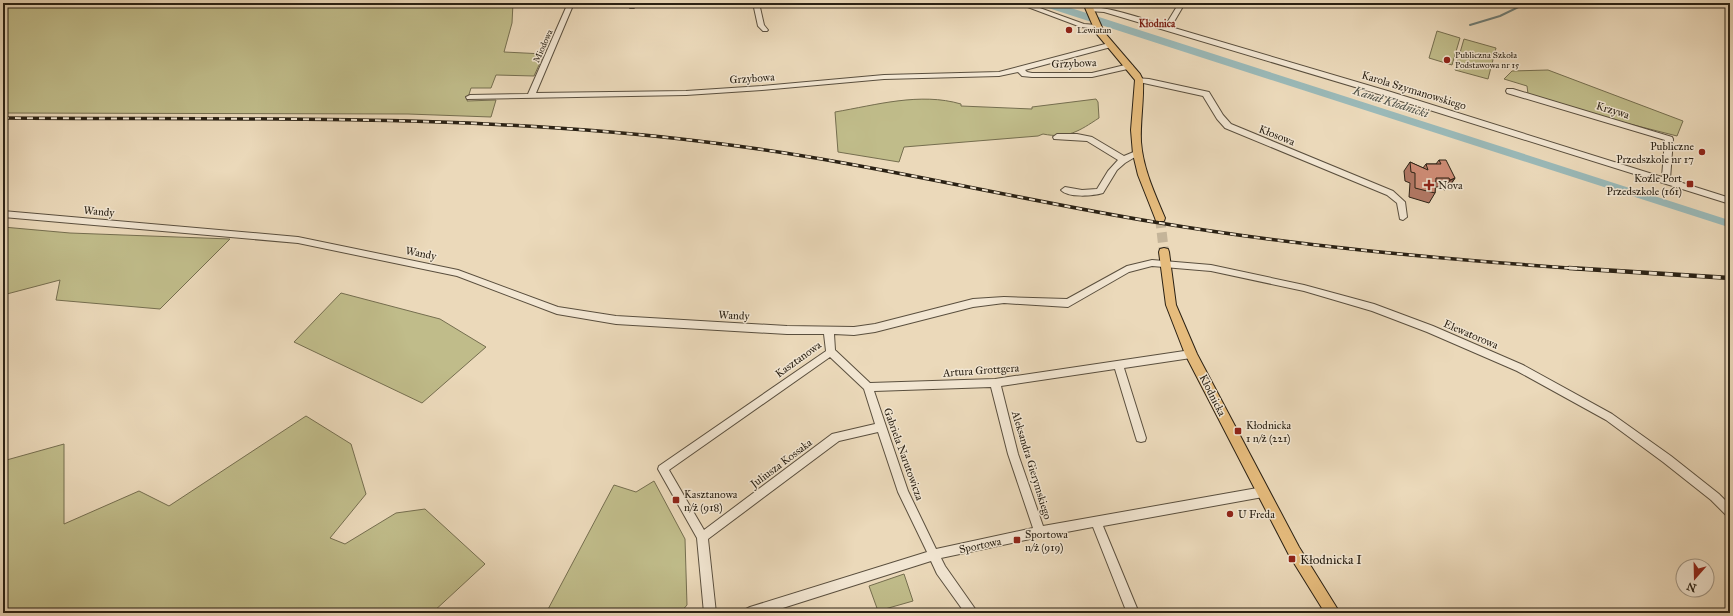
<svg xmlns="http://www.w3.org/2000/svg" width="1733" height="616" font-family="'IM FELL Great Primer',serif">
  <rect width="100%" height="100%" fill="#ebd9ba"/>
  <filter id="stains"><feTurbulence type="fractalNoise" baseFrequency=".005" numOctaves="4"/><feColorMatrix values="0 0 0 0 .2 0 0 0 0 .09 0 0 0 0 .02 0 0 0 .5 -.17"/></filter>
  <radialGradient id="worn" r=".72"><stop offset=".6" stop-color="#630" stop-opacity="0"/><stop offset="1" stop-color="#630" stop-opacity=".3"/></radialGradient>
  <g fill="#c0bc8a" stroke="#756e4f">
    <path d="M 3,3 L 513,3 L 512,23 L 504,52 L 544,54 L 534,76 L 496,75 L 491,88 L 471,88 L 467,101 L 496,100 L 491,117 L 408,114 L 3,113 Z"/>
    <path d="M 1437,31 L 1460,38 L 1452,65 L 1429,58 Z"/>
    <path d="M 1464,39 L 1496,48 L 1488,79 L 1455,70 Z"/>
    <path d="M 1548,70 L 1683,121 L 1677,136 L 1618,121 L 1528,94 L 1527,86 L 1504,79 L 1512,71 Z"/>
    <path d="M 1096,99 L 1098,102 L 1099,118 C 1079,131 1068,139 1043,134 L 1038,136 L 904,147 L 899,162 L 838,152 L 835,112 C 876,105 920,92 961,104 L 961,106 L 1032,109 L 1032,107 Z"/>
    <path d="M 3,227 L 70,233 L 230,239 L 160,309 L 56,300 L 60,280 L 3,295 Z"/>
    <path d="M 341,293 L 440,319 L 486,347 L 422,403 L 294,342 Z"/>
    <path d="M 306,416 L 351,444 L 366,494 L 330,538 L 345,544 L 396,513 L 425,509 L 485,564 L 432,613 L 3,613 L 3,461 L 64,444 L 64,524 L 139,491 L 169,506 Z"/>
    <path d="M 654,481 L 685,539 L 687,605 L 680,613 L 546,613 L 614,485 L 636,492 Z"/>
    <path d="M 904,574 L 913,601 L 878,611 L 869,586 Z"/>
  </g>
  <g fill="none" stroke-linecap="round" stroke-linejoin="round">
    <path stroke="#6d7c76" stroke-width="2" d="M 1470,25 L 1500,16 L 1527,3"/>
    <path stroke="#9ab9b8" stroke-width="7" d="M 1044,3 L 1730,224"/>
    <path stroke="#c4b499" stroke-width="10" stroke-dasharray="10 4.5" stroke-linecap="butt" d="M 1160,218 L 1164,252"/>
    <g stroke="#5a4f3e" stroke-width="2">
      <g id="minor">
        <path d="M 568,3 L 574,3 L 536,93 L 686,91 L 762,86 L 884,75 L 999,72 L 1109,43 L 1113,45 L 1111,47 L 1025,70 L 1027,72 L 1032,73 L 1092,73 L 1129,64 L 1133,66 L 1132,68 L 1092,77 L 1032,77 L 1022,76 L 1018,72 L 999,76 L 884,79 L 762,90 L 686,95 L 467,99 L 466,97 L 470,95 L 528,94 Z"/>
        <path d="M 630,3 L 636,3 L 634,8 L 630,8 Z"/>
        <path d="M 753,3 L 759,3 L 764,25 L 768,30 L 767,31 L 763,31 L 758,26 Z"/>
        <path d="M 1017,3 L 1026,3 L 1084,24 L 1096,25 L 1099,27 L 1096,29 L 1081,27 Z"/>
        <path d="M 1179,3 L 1185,3 L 1171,27 L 1391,92 L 1662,177 L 1665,140 L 1507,93 L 1506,91 L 1507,89 L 1513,89 L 1672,137 L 1673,139 L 1670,179 L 1730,198 L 1730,204 L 1385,96 L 1104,12 L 1089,11 L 1086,9 C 1096,2 1151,21 1165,26 Z"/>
        <path d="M 1136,78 L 1149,79 L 1209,92 L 1223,115 L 1231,124 L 1393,191 L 1405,202 L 1407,217 L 1403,220 L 1400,219 L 1397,203 L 1387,195 L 1225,128 L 1217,119 L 1203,96 L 1139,82 L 1135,80 Z"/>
        <path d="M 1057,134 L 1077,134 L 1092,137 L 1124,156 L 1136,151 L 1140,154 L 1125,163 L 1117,170 L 1103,193 C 1093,196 1068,198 1061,190 L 1065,187 L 1082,190 L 1097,189 L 1108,171 L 1118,160 L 1087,141 L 1054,139 L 1053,137 Z"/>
        <path d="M 3,211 L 298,237 L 458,270 L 558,307 L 616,316 L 787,326 L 854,327 L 875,324 L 973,299 L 1004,297 L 1067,299 L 1127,266 L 1152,260 L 1211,265 L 1304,285 L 1374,304 L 1433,326 L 1523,365 L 1612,414 L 1671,456 L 1719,494 L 1730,505 L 1730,517 L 1726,515 L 1711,500 L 1663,462 L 1606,420 L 1517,371 L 1427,332 L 1372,311 L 1304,291 L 1211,271 L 1152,266 L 1129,272 L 1068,307 L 1004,303 L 973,307 L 875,332 L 854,335 L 834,334 L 835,350 L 870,383 L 995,379 L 1191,350 L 1194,351 L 1196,354 L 1194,357 L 1191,358 L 1124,368 L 1146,438 L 1145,441 L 1141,442 L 1137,441 L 1136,438 L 1115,369 L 1001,386 L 1018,454 L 1043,526 L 1263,487 L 1267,489 L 1268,492 L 1267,495 L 1263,497 L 1103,526 L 1139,613 L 1127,613 L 1093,527 L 1040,537 L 941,558 L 945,566 L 978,613 L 965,613 L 937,574 L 931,561 L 767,613 L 744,613 L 746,609 L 750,607 L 927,552 L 898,492 L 878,432 L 839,441 L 708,539 L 716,613 L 704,613 L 697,538 L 658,469 L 659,466 L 826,351 L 824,334 L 787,334 L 616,324 L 557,314 L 457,276 L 298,243 L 3,217 ZM 830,357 L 864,389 L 875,424 L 832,434 L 704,530 L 669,470 ZM 991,387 L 1008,454 L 1033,528 L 936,549 L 908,491 L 874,391 Z"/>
      </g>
    </g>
    <g stroke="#2a2114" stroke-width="2">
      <g id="major">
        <path d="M 1083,3 L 1091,3 L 1104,32 L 1140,74 L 1143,80 C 1144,101 1140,121 1141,142 C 1143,169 1155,194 1165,218 L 1164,221 L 1156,221 L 1155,218 L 1138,175 L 1133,154 L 1131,130 L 1135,80 L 1096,33 Z"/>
        <path d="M 1164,248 L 1168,249 L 1169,252 L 1176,305 L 1197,354 L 1299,547 L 1340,613 L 1325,613 L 1289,555 L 1185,354 L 1166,305 L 1159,252 L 1160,249 Z"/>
      </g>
    </g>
    <use href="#minor" fill="#f2e6d2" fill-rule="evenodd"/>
    <use href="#major" fill="#e6bc7d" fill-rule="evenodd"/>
    <g stroke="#2a2114" stroke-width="3.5">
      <path id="rail-far1" d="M 3,118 C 237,120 473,113 706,142 C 857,160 1004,197 1154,222 C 1296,246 1439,259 1583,269"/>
    </g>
    <g stroke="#2a2114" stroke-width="4.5">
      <path id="rail" d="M 1569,268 L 1730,278"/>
    </g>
    <use href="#rail-far1" stroke="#f2e6d2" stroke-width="2" stroke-dasharray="6" stroke-linecap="butt"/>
    <use href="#rail" stroke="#f2e6d2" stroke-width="3" stroke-dasharray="8" stroke-linecap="butt"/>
  </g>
  <path fill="#b27865" stroke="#2a2114" d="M 1439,160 L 1455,178 L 1449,187 L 1444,190 L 1443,187 L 1435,187 L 1435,193 L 1429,203 L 1409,197 L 1410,183 L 1405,181 L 1404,171 L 1410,162 L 1423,168 L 1426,164 L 1436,164 Z"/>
  <path fill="#916253" stroke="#2a2114" d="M 1455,178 L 1449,187 L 1444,190 L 1450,180 Z"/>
  <path fill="#cf8c76" stroke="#2a2114" d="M 1439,160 L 1446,160 L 1455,178 L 1450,180 L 1449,178 L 1436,178 L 1435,193 L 1415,188 L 1415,173 L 1411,172 L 1410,162 L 1428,170 L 1426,164 L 1441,164 Z"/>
  <g fill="#8f2418" stroke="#f2e6d2" stroke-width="1.5">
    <circle cx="1069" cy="30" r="4"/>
    <circle cx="1447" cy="60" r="4"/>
    <circle cx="1702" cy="152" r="4"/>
    <rect x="1686" y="180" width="8" height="8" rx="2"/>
    <path d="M1427 179h4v4h4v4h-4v4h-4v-4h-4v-4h4z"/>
    <rect x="1234" y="427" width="8" height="8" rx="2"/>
    <rect x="672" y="496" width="8" height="8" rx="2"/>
    <circle cx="1230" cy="514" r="4"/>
    <rect x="1013" y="536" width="8" height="8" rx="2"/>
    <rect x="1288" y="555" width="8" height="8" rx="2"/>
  </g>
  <g text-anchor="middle" stroke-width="3" stroke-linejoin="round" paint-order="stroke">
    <g font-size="9" fill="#2a2114" stroke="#f2e6d2" text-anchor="start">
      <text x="1077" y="33">Lewiatan</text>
      <text x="1455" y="58">Publiczna Szkoła<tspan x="1455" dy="10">Podstawowa nr 15</tspan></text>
    </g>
    <g font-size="9" fill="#2a2114" stroke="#f2e6d2">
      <text transform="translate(543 46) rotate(-66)" y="3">Miodowa</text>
    </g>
    <g font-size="10" font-weight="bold" fill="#7a1f14" stroke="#f2e6d2">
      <text x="1157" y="27">Kłodnica</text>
    </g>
    <g font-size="11" fill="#2a2114" stroke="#f2e6d2">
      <text transform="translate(1074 63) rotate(-2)" y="4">Grzybowa</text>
      <text transform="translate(752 78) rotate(-4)" y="4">Grzybowa</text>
      <text transform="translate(1414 90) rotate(17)" y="4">Karola Szymanowskiego</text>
      <text transform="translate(1613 110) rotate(17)" y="4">Krzywa</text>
      <text transform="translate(1277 135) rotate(22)" y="4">Kłosowa</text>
      <text transform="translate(99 211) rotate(5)" y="4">Wandy</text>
      <text transform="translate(421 253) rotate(11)" y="4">Wandy</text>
      <text transform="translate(734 315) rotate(3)" y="4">Wandy</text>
      <text transform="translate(1471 334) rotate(23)" y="4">Elewatorowa</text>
      <text transform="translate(798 359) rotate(-36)" y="4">Kasztanowa</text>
      <text transform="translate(981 370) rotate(-4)" y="4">Artura Grottgera</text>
      <text transform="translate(1213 395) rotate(63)" y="4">Kłodnicka</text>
      <text transform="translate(904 454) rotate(70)" y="4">Gabriela Narutowicza</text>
      <text transform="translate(781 463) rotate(-37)" y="4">Juliusza Kossaka</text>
      <text transform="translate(1032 465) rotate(73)" y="4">Aleksandra Gierymskiego</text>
      <text transform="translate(980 545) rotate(-12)" y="4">Sportowa</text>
    </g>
    <g font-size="11" fill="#2a2114" stroke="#f2e6d2" text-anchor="start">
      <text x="1694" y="150" text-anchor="end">Publiczne<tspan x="1694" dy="13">Przedszkole nr 17</tspan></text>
      <text x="1682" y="182" text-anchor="end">Koźle Port<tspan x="1682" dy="13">Przedszkole (161)</tspan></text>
      <text x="1438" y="189">Nova</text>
      <text x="1246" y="429">Kłodnicka<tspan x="1246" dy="13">1 n/ż (221)</tspan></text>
      <text x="684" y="498">Kasztanowa<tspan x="684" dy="13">n/ż (918)</tspan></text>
      <text x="1238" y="518">U Freda</text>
      <text x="1025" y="538">Sportowa<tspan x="1025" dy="13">n/ż (919)</tspan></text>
    </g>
    <g font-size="12" font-style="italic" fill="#4c4f45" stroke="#f2e6d2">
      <text transform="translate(1391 102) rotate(18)" y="4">Kanał Kłodnicki</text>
    </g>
    <g font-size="13" fill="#2a2114" stroke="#f2e6d2" text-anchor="start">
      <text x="1300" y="564">Kłodnicka I</text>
    </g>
  </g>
  <rect width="1733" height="616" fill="none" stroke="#ebd9ba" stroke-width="16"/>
  <rect x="4" y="4" width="1725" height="608" fill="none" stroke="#2a2114" stroke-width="2"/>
  <rect x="8" y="8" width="1717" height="600" fill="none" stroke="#2a2114"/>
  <g transform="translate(1695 578) rotate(200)"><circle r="19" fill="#f2e6d2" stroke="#a29786"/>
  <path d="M0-3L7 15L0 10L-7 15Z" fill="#8f2418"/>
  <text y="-6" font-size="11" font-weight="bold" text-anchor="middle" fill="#2a2114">N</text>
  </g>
  <rect width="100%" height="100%" filter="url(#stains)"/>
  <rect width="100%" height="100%" fill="url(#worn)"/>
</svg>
